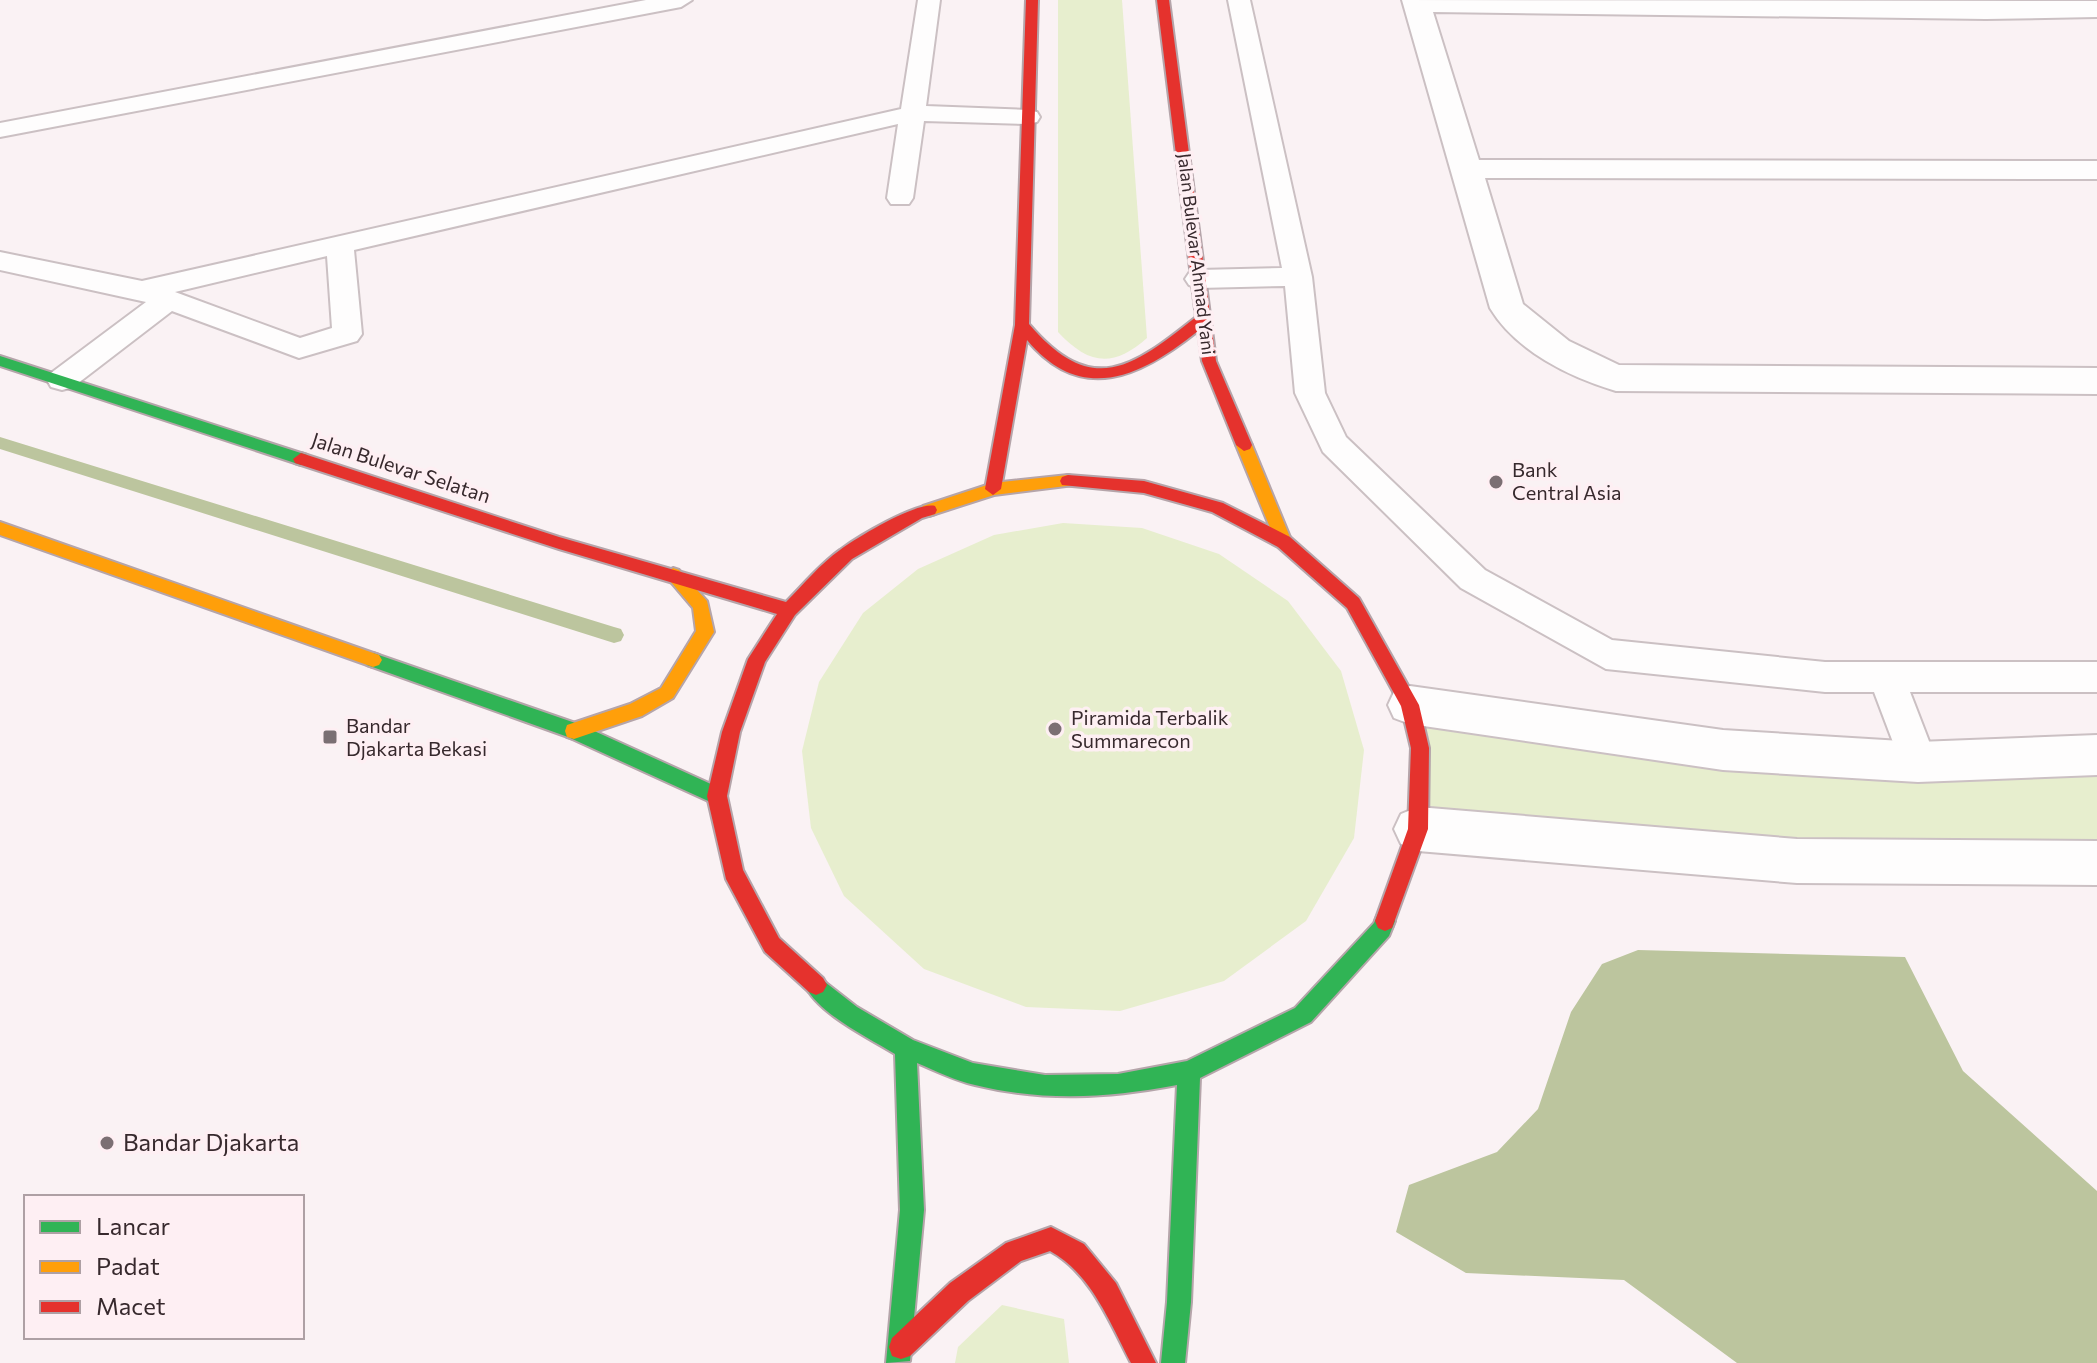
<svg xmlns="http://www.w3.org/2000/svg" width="2097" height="1363" font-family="Commissioner,sans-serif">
  <rect width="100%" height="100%" fill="#faf2f4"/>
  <g fill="#e7eece">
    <path d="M 1058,0 L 1122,0 L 1147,338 C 1112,369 1088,364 1058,332 Z"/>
    <path d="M 1063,523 L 1142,528 L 1219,554 L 1288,601 L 1341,671 L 1364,750 L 1354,838 L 1306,921 L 1224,981 L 1120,1011 L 1026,1007 L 924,969 L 844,896 L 811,828 L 802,751 L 819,682 L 863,613 L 918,569 L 994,535 Z"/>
    <path d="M 1410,705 L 1723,750 L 2097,755 L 2097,863 L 1418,829 Z"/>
    <path d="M 1002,1305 L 1064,1319 L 1069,1363 L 955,1363 L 958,1347 Z"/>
  </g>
  <path fill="#bcc59e" d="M 1638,950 L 1905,957 L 1963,1071 L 2097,1191 L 2097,1363 L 1737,1363 L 1624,1280 L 1466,1273 L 1396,1232 L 1409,1185 L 1497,1152 L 1538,1109 L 1571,1012 L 1602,964 Z"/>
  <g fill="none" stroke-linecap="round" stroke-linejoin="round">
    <path fill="#bcc59e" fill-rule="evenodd" d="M 0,437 L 614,627 L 621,629 L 624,635 L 621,641 L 614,643 L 0,449 Z"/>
    <g stroke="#cbc0c3" stroke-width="4">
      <g id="lane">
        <path d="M 646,0 L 692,0 L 681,7 L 0,137 L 0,123 Z"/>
        <path d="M 918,0 L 940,0 L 926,106 L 1028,110 L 1037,112 L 1040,117 L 1037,122 L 1028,124 L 924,121 L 913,198 L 909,204 L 891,204 L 887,198 L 898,124 L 354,250 L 362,334 L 357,341 L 299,358 L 172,311 L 73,387 L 62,390 L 51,387 L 47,380 L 51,373 L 146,302 L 0,270 L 0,252 L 142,281 L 901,109 ZM 327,256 L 332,328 L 300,338 L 175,292 Z"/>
        <path d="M 1228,0 L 1250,0 L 1312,277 L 1325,393 L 1346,437 L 1485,570 L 1612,640 L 1825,662 L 2097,662 L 2097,692 L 1910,692 L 1937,762 L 1931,774 L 1918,778 L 1905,774 L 1874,692 L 1825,692 L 1606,669 L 1461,588 L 1323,452 L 1295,393 L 1285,286 L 1199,288 L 1189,285 L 1185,279 L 1189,273 L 1199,270 L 1282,268 Z"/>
      </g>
    </g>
    <g stroke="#cbc0c3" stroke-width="4">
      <g id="street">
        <path d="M 1402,0 L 2097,1 L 2097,17 L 1986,19 L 1433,12 L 1479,160 L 2097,161 L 2097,179 L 1485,178 L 1523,304 L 1569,341 L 1619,365 L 2097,368 L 2097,394 L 1616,391 C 1569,377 1516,351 1490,308 Z"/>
        <path d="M 1410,686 L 1723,730 L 1918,742 L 2097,735 L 2097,775 L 1918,782 L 1723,770 L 1410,724 L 1394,718 L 1388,705 L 1394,692 Z"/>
        <path d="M 1418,807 L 1797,839 L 2097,841 L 2097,885 L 1797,883 L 1418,851 L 1401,844 L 1394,829 L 1401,814 Z"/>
      </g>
    </g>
    <g stroke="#b5a5aa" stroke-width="4">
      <g id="fast">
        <path d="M 0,356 L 307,455 L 309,459 L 301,465 L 0,366 Z"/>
        <path d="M 373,653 L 581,725 L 724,790 L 727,796 L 724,802 L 717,805 L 568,737 L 367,665 L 364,660 L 367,655 Z"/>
        <path d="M 1385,911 L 1392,914 L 1395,921 L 1389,936 L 1311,1022 L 1200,1078 L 1191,1302 L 1185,1363 L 1161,1363 L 1167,1302 L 1177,1085 C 1108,1098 1045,1102 975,1085 C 956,1081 936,1071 917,1063 L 924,1210 L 910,1361 L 886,1363 L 900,1210 L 895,1054 C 869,1038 817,1013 805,985 L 809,978 L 816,975 L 857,1007 L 913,1040 L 973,1063 L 1045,1075 L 1118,1074 L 1187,1061 L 1295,1008 L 1374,923 L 1378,914 Z"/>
      </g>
    </g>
    <g stroke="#b5a5aa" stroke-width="4">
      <g id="slow">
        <path d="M 1244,439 L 1252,445 L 1292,542 L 1290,547 L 1284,548 L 1276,542 L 1236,445 Z"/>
        <path d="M 1068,475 L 1074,477 L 1076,481 L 1074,485 L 994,495 L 929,516 L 921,510 L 923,506 L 993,483 Z"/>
        <path d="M 0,522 L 379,655 L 382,660 L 379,665 L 373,667 L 0,535 Z"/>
        <path d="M 673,568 L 679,570 L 707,601 L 714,632 L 673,698 L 642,716 L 574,739 L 567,737 L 565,731 L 567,725 L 630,704 L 661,688 L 696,631 L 693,608 L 665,575 Z"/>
      </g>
    </g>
    <g stroke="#b5a5aa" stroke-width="4">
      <g id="jam">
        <path d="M 1026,0 L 1038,0 L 1029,324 C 1092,398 1132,368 1196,317 L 1157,0 L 1169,0 L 1216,361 L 1252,445 L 1250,449 L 1244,451 L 1236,445 L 1202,361 L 1198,331 C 1142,376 1082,406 1027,340 L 1001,489 L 993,495 L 985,489 L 1015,325 Z"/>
        <path d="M 301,453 L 559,537 L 786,602 C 803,585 820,564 840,550 C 856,538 917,501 935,506 L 937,510 L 935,514 L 922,518 L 852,559 L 795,615 L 765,662 L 740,732 L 727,796 L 743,870 L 779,938 L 823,978 L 827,985 L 823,992 L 816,995 L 809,992 L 765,952 L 726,879 L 707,796 L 722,732 L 748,659 L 777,614 L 559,549 L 295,463 L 293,459 Z"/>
        <path d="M 1068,475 L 1144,481 L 1223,503 L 1290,537 L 1359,598 L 1419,705 L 1429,748 L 1428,829 L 1392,928 L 1385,931 L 1378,928 L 1375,921 L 1408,829 L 1411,748 L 1401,706 L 1347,608 L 1278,547 L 1212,512 L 1144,493 L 1062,485 L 1060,481 L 1062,477 Z"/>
        <path d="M 1051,1227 L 1084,1244 L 1116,1283 L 1156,1363 L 1131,1363 C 1110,1323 1091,1273 1050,1251 L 1021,1261 L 968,1301 L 910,1356 L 901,1359 L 892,1356 L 889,1347 L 892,1338 L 950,1283 L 1006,1243 Z"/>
      </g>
    </g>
    <use href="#lane" fill="#fefdfd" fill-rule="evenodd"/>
    <use href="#street" fill="#fefdfd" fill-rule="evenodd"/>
    <use href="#fast" fill="#30b455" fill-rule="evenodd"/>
    <use href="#slow" fill="#ff9f0a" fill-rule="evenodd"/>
    <use href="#jam" fill="#e5322d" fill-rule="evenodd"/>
  </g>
  <g fill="#7b6f73" stroke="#feeff3" stroke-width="3">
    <circle cx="1496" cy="482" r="8"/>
    <circle cx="1055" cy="729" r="8"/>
    <rect x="322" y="729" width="16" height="16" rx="4"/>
    <circle cx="107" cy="1143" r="8"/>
  </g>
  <g text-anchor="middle" stroke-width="7" stroke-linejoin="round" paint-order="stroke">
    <g font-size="18" fill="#37292d" stroke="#feeff3">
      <text transform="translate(1196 254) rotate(83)" y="6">Jalan Bulevar Ahmad Yani</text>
    </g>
    <g font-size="20" fill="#37292d" stroke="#feeff3">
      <text transform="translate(401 468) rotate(18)" y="7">Jalan Bulevar Selatan</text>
    </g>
    <g font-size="20" fill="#37292d" stroke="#feeff3" text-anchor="start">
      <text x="1512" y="477">Bank<tspan x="1512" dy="23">Central Asia</tspan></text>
      <text x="1071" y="725">Piramida Terbalik<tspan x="1071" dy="23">Summarecon</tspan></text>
      <text x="346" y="733">Bandar<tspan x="346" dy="23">Djakarta Bekasi</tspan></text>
    </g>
    <g font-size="24" fill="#37292d" stroke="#feeff3" text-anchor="start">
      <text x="123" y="1151">Bandar Djakarta</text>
    </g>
  </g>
  <rect x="24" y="1195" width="280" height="144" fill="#feeff3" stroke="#aea0a4" stroke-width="2"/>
  <rect x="40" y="1221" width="40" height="12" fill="#30b455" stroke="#aea0a4" stroke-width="2"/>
  <text x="96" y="1235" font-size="24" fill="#37292d">Lancar</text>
  <rect x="40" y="1261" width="40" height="12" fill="#ff9f0a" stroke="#aea0a4" stroke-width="2"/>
  <text x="96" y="1275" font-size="24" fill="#37292d">Padat</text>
  <rect x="40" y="1301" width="40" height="12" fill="#e5322d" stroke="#aea0a4" stroke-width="2"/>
  <text x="96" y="1315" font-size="24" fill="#37292d">Macet</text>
</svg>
